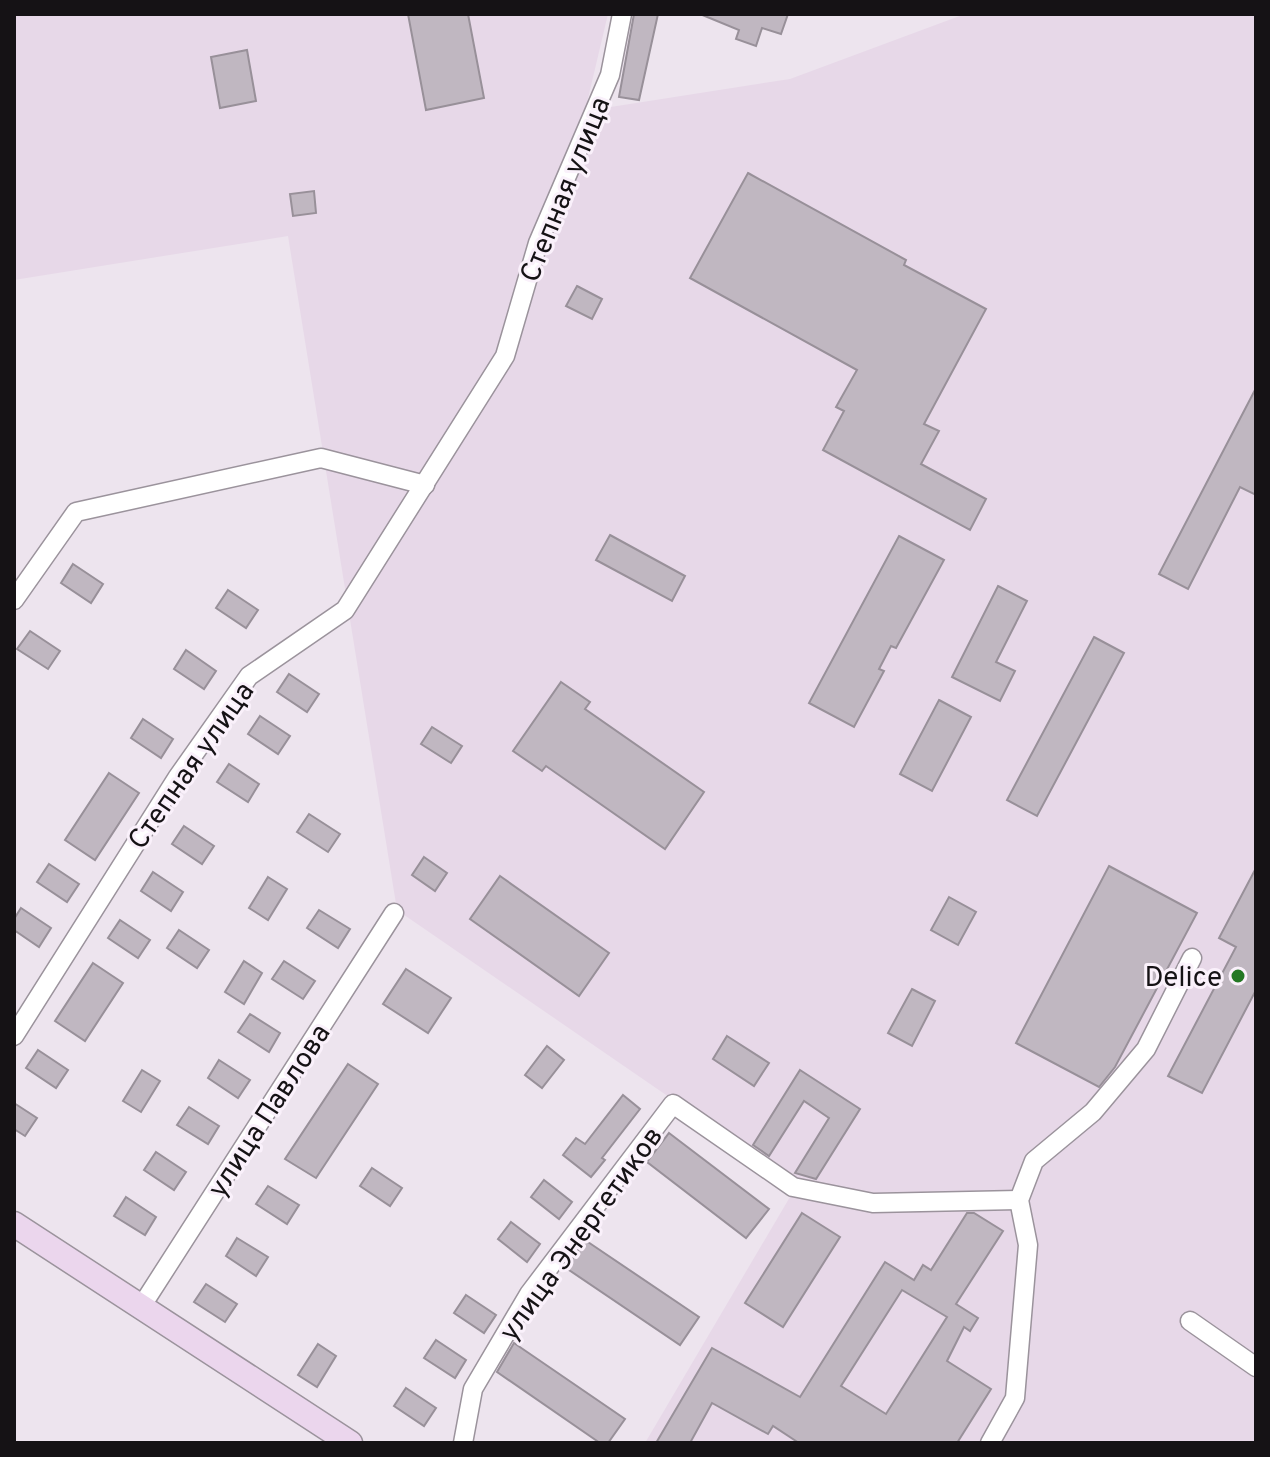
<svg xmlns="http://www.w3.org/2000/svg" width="1270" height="1457" font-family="Overpass,sans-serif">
  <rect width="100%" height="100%" fill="#ede4ee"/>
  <path fill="#e7d8e8" d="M 14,14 L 608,14 L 585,111 L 790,79 L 965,14 L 1256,14 L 1256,1443 L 645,1443 L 797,1185 L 397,910 L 288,236 L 14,280 Z"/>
  <g fill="#c0b7c1" stroke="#989099" stroke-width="2" fill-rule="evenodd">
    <path d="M 408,14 L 468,14 L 484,98 L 426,110 Z"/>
    <path d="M 634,14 L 658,14 L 639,100 L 619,97 Z"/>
    <path d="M 700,14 L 788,14 L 781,34 L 762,28 L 756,46 L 736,39 L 739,30 Z"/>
    <path d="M 247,50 L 256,101 L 220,108 L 211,57 Z"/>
    <path d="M 748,173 L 906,260 L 904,265 L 986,309 L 924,424 L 939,431 L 921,464 L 986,499 L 970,530 L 823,450 L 844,411 L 836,407 L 857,370 L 690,278 Z"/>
    <path d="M 314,191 L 316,213 L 293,216 L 290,194 Z"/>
    <path d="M 577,286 L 602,299 L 592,319 L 566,306 Z"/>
    <path d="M 1256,388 L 1256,495 L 1240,487 L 1188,589 L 1159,574 Z"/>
    <path d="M 610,535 L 685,576 L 672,601 L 596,560 Z"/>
    <path d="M 899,536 L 944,560 L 896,648 L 891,646 L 879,669 L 884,671 L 854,727 L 809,703 Z"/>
    <path d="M 73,564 L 103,584 L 91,603 L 61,583 Z"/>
    <path d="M 998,586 L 1027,601 L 996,662 L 1015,671 L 1000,701 L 952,677 Z"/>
    <path d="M 228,590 L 258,610 L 246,628 L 216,608 Z"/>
    <path d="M 30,631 L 60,651 L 48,669 L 17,649 Z"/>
    <path d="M 1094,637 L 1124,653 L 1037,816 L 1007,800 Z"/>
    <path d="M 186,650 L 216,671 L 204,689 L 174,669 Z"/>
    <path d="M 289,674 L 319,694 L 307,712 L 277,692 Z"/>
    <path d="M 561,682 L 590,702 L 585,709 L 704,792 L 665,849 L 546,766 L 542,771 L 513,751 Z"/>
    <path d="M 939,700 L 971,717 L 932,791 L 900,774 Z"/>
    <path d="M 260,716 L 290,736 L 278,754 L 248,734 Z"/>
    <path d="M 143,719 L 173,739 L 161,758 L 131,738 Z"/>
    <path d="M 432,727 L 462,746 L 451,763 L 421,744 Z"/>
    <path d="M 229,764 L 259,784 L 248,802 L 217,782 Z"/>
    <path d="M 109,773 L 139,793 L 95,860 L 65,840 Z"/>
    <path d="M 309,814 L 340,834 L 328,852 L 297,832 Z"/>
    <path d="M 184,826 L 214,846 L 202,864 L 172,844 Z"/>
    <path d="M 424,857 L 447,873 L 435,891 L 412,875 Z"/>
    <path d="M 49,864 L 79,884 L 67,902 L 37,882 Z"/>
    <path d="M 1109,866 L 1197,913 L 1115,1067 L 1099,1087 L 1016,1043 Z"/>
    <path d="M 1256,868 L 1256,990 L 1202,1093 L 1168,1076 L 1236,947 L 1219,938 Z"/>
    <path d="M 153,872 L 183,892 L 171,911 L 141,891 Z"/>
    <path d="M 500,876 L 609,953 L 579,996 L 470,919 Z"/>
    <path d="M 268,877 L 287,889 L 268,920 L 249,908 Z"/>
    <path d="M 949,897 L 976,912 L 958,945 L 931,930 Z"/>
    <path d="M 21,908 L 51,928 L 39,947 L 14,930 L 14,919 Z"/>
    <path d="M 319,910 L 350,929 L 338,948 L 307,928 Z"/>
    <path d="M 120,920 L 150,940 L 138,958 L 108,938 Z"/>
    <path d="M 179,930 L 209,950 L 197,968 L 167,948 Z"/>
    <path d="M 244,961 L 262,973 L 244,1004 L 225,992 Z"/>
    <path d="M 284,961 L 315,981 L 303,999 L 272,979 Z"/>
    <path d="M 93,963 L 123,983 L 85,1041 L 55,1021 Z"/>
    <path d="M 406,969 L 451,998 L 428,1033 L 383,1004 Z"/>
    <path d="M 912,989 L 935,1001 L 912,1046 L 888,1033 Z"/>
    <path d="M 250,1014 L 280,1033 L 269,1052 L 238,1032 Z"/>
    <path d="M 727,1036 L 769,1063 L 754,1086 L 713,1059 Z"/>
    <path d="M 547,1046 L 564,1060 L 542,1088 L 525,1075 Z"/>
    <path d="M 38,1050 L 68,1070 L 56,1088 L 26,1068 Z"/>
    <path d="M 219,1060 L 250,1080 L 238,1098 L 208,1078 Z"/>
    <path d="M 348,1064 L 378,1084 L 316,1178 L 285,1159 Z"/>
    <path d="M 142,1070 L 160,1081 L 141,1112 L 123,1101 Z"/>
    <path d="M 800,1070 L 860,1109 L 816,1179 L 795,1173 L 829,1118 L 804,1101 L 769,1156 L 753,1145 Z"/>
    <path d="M 623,1095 L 640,1109 L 602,1158 L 605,1160 L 591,1177 L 563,1155 L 576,1138 L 585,1144 Z"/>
    <path d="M 14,1103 L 37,1118 L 25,1136 L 14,1129 Z"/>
    <path d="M 189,1107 L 219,1126 L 208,1144 L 177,1125 Z"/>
    <path d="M 669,1133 L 769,1209 L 746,1238 L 647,1162 Z"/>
    <path d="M 156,1152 L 186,1172 L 174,1190 L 144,1170 Z"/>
    <path d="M 372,1168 L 402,1188 L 390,1206 L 360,1186 Z"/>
    <path d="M 544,1180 L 572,1202 L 559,1219 L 531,1197 Z"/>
    <path d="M 268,1186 L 299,1205 L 287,1224 L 256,1204 Z"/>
    <path d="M 126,1197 L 156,1217 L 145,1235 L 114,1216 Z"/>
    <path d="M 802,1213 L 840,1237 L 783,1327 L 745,1303 Z"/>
    <path d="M 967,1213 L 974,1213 L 1003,1231 L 956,1304 L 978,1318 L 970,1331 L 964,1327 L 947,1361 L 991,1389 L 957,1443 L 799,1443 L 773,1426 L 768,1434 L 712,1403 L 690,1443 L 656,1443 L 712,1348 L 800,1397 L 885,1262 L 914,1280 L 923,1265 L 931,1270 ZM 902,1290 L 947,1317 L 886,1414 L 841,1386 Z"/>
    <path d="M 511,1222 L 540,1244 L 527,1262 L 498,1239 Z"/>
    <path d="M 237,1238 L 268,1257 L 256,1276 L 226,1256 Z"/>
    <path d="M 585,1240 L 699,1317 L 680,1345 L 566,1268 Z"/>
    <path d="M 206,1284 L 237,1304 L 225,1322 L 194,1302 Z"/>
    <path d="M 466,1295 L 496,1315 L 484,1333 L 454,1313 Z"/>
    <path d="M 436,1340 L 466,1360 L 455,1378 L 424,1358 Z"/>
    <path d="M 514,1343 L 625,1419 L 608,1443 L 600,1443 L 497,1372 Z"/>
    <path d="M 318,1344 L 336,1356 L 317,1387 L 298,1375 Z"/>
    <path d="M 406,1388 L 436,1408 L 424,1426 L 394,1406 Z"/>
  </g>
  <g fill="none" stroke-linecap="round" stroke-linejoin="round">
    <g stroke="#9b939c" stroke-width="21">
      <g id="street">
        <path d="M 14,600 L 76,512 L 321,458 L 425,485"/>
        <path d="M 14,1036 L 177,778 L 249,676 L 345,610 L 505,356 L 538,243 L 610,75 L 622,14"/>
        <path d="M 141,1307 L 394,913"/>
        <path d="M 1190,1321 L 1256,1367"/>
        <path d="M 463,1443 L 473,1389 L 529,1294 L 673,1104 L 793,1187 L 873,1203 L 1019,1200"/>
        <path d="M 990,1443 L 1015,1398 L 1028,1245 L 1019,1200 L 1034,1161 L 1093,1112 L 1146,1049 L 1192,958"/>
      </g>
    </g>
    <g stroke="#9b939c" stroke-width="27">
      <path id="secondary" d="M 14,1224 L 350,1443"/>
    </g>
    <use href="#street" stroke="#fff" stroke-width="18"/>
    <use href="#secondary" stroke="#ebd6ed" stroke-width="24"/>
  </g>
  <circle fill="#247824" stroke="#faf1fb" stroke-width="3" cx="1238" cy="976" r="8"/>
  <g text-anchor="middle" stroke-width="6" stroke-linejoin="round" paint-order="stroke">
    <g font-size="28" fill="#151215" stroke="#faf1fb">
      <text transform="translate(564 189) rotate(-68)" y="10">Степная улица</text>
      <text transform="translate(190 765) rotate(-55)" y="10">Степная улица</text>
      <text transform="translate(268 1110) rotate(-57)" y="10">улица Павлова</text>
      <text transform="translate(580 1233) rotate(-54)" y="10">улица Энергетиков</text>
    </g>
    <g font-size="28" fill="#151215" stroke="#faf1fb" text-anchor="end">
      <text x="1222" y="986">Delice</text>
    </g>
  </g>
  <rect width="1270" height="1457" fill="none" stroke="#151215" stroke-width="32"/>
</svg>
